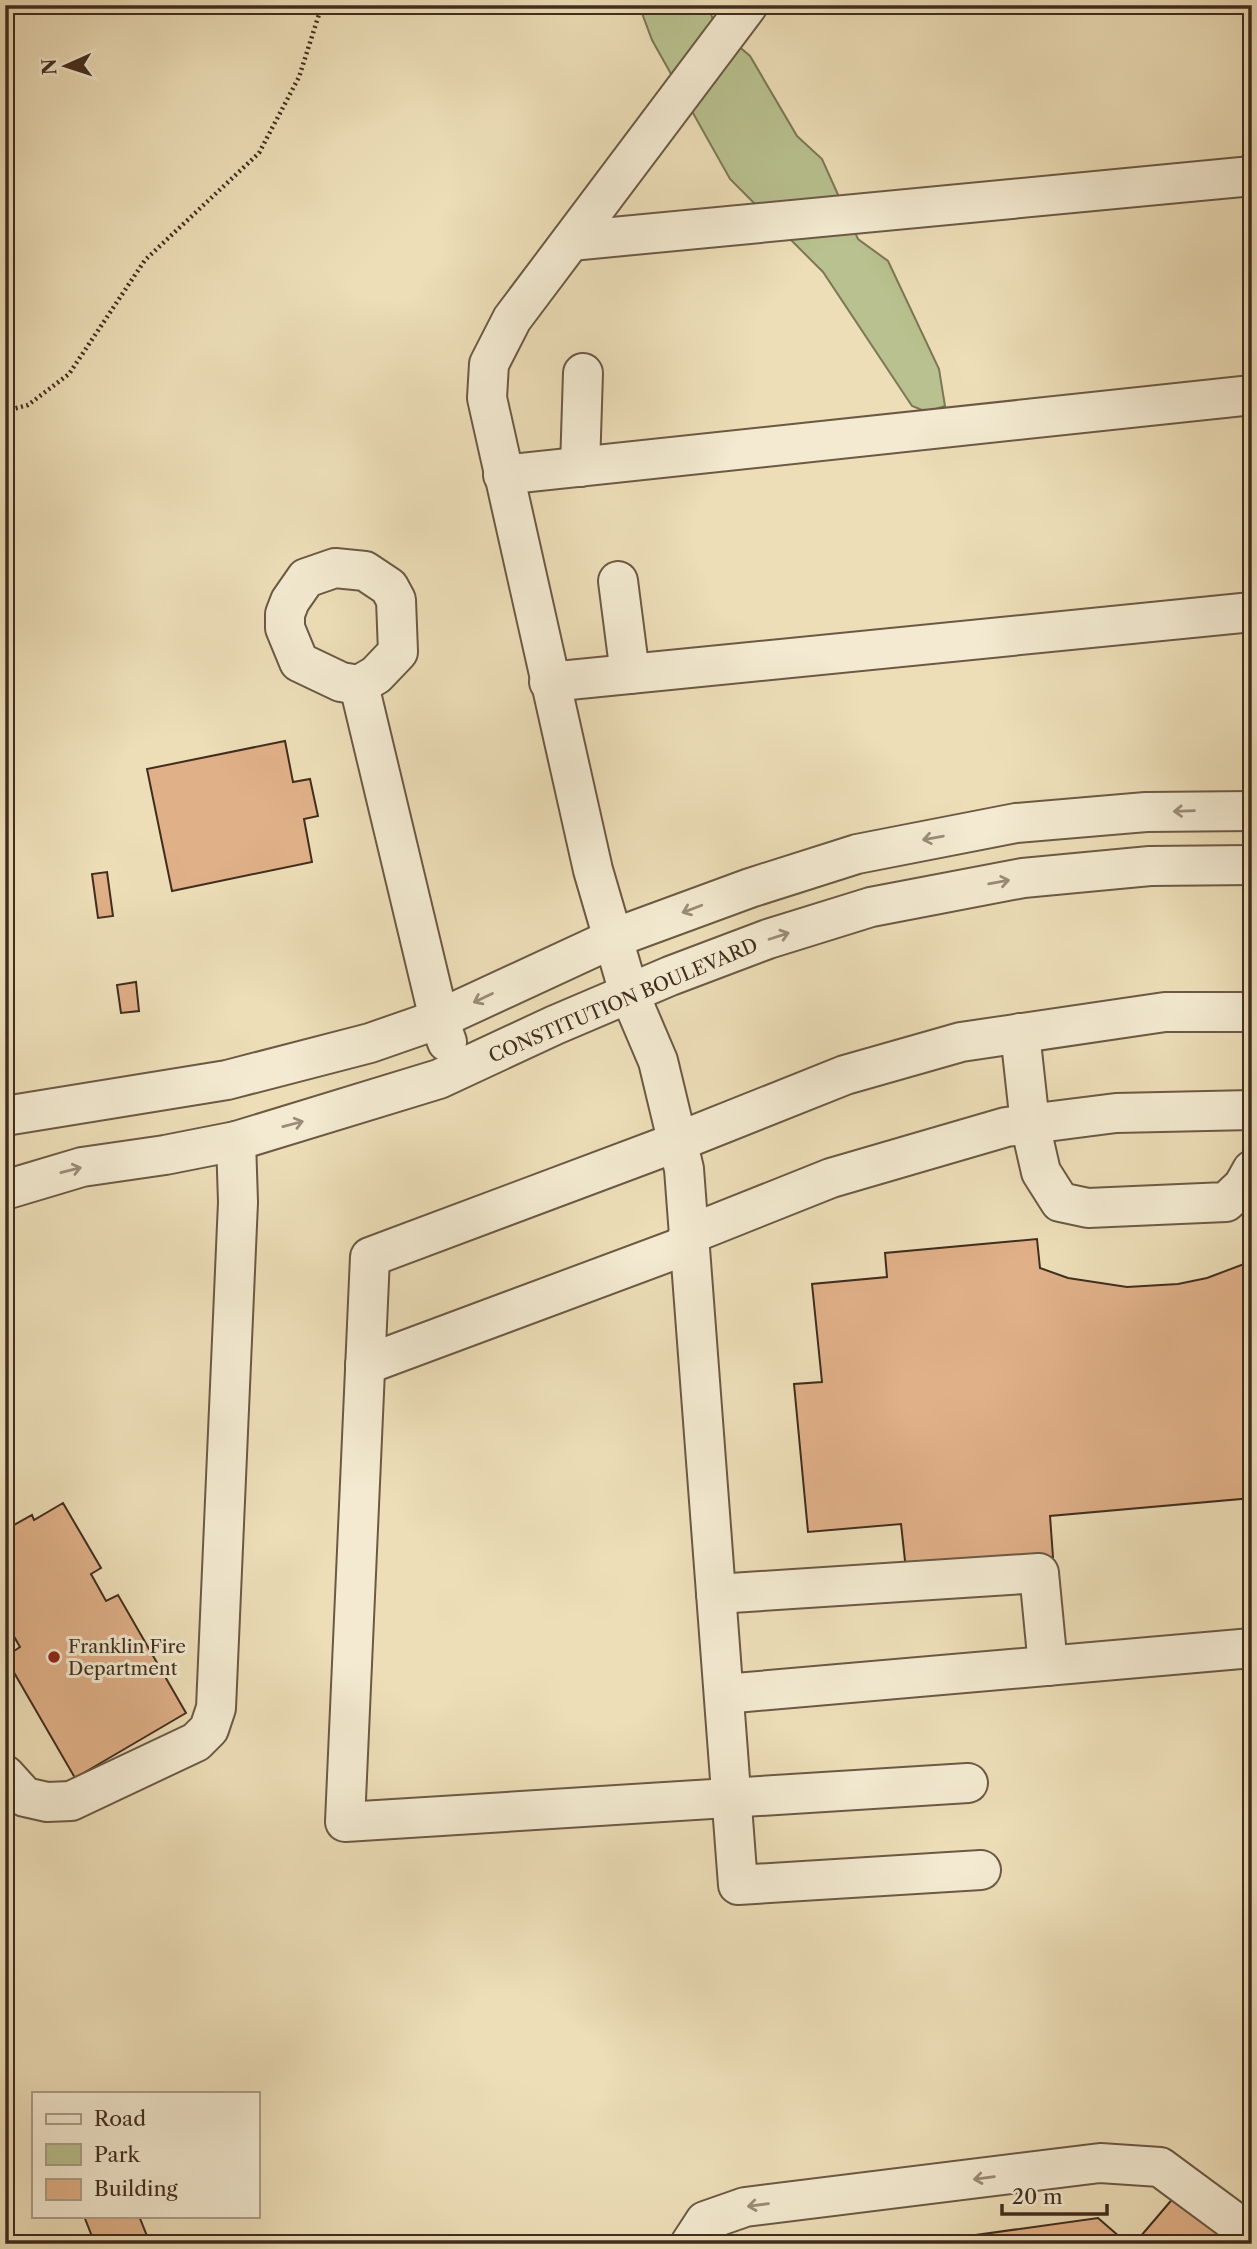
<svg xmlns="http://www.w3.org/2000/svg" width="1257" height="2249" font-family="'Libre Caslon Text',serif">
  <rect width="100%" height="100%" fill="#eddeb8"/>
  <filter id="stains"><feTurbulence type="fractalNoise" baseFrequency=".00286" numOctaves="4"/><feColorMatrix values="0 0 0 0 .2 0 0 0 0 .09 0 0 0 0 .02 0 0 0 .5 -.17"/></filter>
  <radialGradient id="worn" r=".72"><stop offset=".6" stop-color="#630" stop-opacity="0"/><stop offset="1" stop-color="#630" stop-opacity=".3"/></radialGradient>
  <path fill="#b8c18f" stroke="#7c7756" stroke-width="2" d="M 639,5 L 708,5 L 715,26 L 750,56 L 797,136 L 822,159 L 858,239 L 888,261 L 939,369 L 945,406 L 927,412 L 912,406 L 823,272 L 730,179 L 652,40 Z"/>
  <g fill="#e0b088" stroke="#412d1e" stroke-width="2">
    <path d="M 285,741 L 293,782 L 310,779 L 318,816 L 304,819 L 312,862 L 172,891 L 147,769 Z"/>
    <path d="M 107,872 L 113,916 L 98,918 L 92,874 Z"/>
    <path d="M 136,982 L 139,1011 L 121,1013 L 117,985 Z"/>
    <path d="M 1037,1239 L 1040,1268 L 1068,1278 L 1127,1287 L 1178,1284 L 1207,1278 L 1252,1261 L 1252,1498 L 1050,1516 L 1053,1557 L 906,1570 L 901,1524 L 808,1532 L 794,1384 L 822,1382 L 812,1284 L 887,1277 L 885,1253 Z"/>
    <path d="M 63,1503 L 101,1568 L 91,1574 L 106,1601 L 118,1595 L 186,1713 L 75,1778 L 5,1657 L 20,1647 L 8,1626 L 5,1627 L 5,1530 L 32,1515 L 34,1520 Z"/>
    <path d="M 1175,2196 L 1231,2244 L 1134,2244 Z"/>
    <path d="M 84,2216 L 139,2216 L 149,2241 L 141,2244 L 95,2244 Z"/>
    <path d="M 1098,2218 L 1128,2244 L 911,2244 Z"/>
  </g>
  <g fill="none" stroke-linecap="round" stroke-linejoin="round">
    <g stroke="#6c5944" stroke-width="42">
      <g id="minor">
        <path d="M 748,5 L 512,319 L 489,364 L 487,398 L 593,870 L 629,993 L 658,1061 L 684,1169 L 738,1885 L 981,1870"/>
        <path d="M 571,241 L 1252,176"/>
        <path d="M 580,467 L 583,373"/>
        <path d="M 503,475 L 1252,395"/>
        <path d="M 618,581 L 630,674"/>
        <path d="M 549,682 L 1252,612"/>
        <path d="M 359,685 L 341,682 L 299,662 L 285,628 L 285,614 L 290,601 L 306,578 L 335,568 L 365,571 L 389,587 L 396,600 L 398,652 L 376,675 L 359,685 L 439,1019 L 447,1042"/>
        <path d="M 1020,1033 L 1030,1124 L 1041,1172 L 1060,1202 L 1088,1208 L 1226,1202 L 1243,1186 L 1252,1170"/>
        <path d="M 5,1116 L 227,1080 L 370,1043 L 439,1019 L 614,938 L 750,888 L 857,854 L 1016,823 L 1146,812 L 1252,811"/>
        <path d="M 5,1190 L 82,1167 L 165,1155 L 236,1141 L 439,1079 L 555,1025 L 670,976 L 768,939 L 871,907 L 1023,878 L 1150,866 L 1252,865"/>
        <path d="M 688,1235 L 831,1178 L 1006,1127 L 1116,1113 L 1252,1110"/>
        <path d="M 365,1365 L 690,1244"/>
        <path d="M 716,1594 L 1039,1573 L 1048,1666"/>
        <path d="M 724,1694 L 1252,1648"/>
        <path d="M 5,1775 L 25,1797 L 47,1802 L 71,1801 L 196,1742 L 209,1729 L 216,1708 L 238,1202 L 236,1141"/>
        <path d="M 968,1783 L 345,1822 L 370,1257 L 677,1142 L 845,1075 L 961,1042 L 1165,1012 L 1252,1012"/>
        <path d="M 690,2244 L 705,2221 L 745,2207 L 1100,2163 L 1160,2167 L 1252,2235"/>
      </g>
    </g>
    <path stroke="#412d1e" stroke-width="4.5" stroke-dasharray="2 3.5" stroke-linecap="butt" d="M 5,411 L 28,405 L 69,374 L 145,260 L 259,153 L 299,77 L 322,5"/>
    <use href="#minor" stroke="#f3ead1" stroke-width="38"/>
  </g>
  <defs><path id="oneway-shaft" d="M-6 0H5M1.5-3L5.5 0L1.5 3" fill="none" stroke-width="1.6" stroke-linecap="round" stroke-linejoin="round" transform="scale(1.75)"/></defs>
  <g stroke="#9a8c78">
    <use href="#oneway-shaft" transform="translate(1184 811) rotate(178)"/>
    <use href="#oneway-shaft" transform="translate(933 838) rotate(170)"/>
    <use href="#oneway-shaft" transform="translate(999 882) rotate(-10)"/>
    <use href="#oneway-shaft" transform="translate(692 909) rotate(159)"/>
    <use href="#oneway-shaft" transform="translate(779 936) rotate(-18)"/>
    <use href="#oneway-shaft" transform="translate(483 998) rotate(154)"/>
    <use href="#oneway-shaft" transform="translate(293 1124) rotate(-15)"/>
    <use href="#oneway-shaft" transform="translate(71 1170) rotate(-14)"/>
    <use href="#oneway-shaft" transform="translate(984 2178) rotate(173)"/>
    <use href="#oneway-shaft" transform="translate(758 2205) rotate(173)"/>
  </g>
  <circle fill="#8f2418" stroke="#f3ead1" stroke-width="2.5" cx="54" cy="1657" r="7"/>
  <g text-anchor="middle" stroke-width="6" stroke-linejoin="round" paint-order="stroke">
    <g font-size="19" fill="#412d1e" stroke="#f3ead1">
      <text transform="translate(623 1000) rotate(-23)" y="7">CONSTITUTION BOULEVARD</text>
    </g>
    <g font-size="19" fill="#412d1e" stroke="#f3ead1" text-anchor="start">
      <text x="68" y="1653">Franklin Fire<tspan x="68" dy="22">Department</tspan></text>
    </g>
  </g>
  <rect width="1257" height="2249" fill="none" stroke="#eddeb8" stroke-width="28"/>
  <rect x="7" y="7" width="1243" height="2235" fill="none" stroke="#412d1e" stroke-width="3.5"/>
  <rect x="14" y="14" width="1229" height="2221" fill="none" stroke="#412d1e" stroke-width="2"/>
  <rect x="32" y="2092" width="228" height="126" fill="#f3ead1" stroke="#ac9e89" stroke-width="2"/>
  <rect x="46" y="2114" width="35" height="10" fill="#f3ead1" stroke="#ac9e89" stroke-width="2"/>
  <text x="94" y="2126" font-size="21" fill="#412d1e">Road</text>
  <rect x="46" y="2144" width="35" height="21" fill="#b8c18f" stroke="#ac9e89" stroke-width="2"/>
  <text x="94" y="2162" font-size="21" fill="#412d1e">Park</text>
  <rect x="46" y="2179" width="35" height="21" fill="#e0b088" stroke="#ac9e89" stroke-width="2"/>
  <text x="94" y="2196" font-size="21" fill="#412d1e">Building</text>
  <g transform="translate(66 66) rotate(267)" stroke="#f3ead1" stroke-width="5" paint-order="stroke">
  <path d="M0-5L12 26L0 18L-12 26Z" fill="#412d1e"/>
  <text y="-10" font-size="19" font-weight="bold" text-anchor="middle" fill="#412d1e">N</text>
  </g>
  <path d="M1002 2204v10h105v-10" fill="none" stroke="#412d1e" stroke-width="3.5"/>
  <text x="1012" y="2204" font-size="21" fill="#412d1e" stroke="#f3ead1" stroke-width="5" paint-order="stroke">20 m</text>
  <rect width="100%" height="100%" filter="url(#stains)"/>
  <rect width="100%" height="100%" fill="url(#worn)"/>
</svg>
